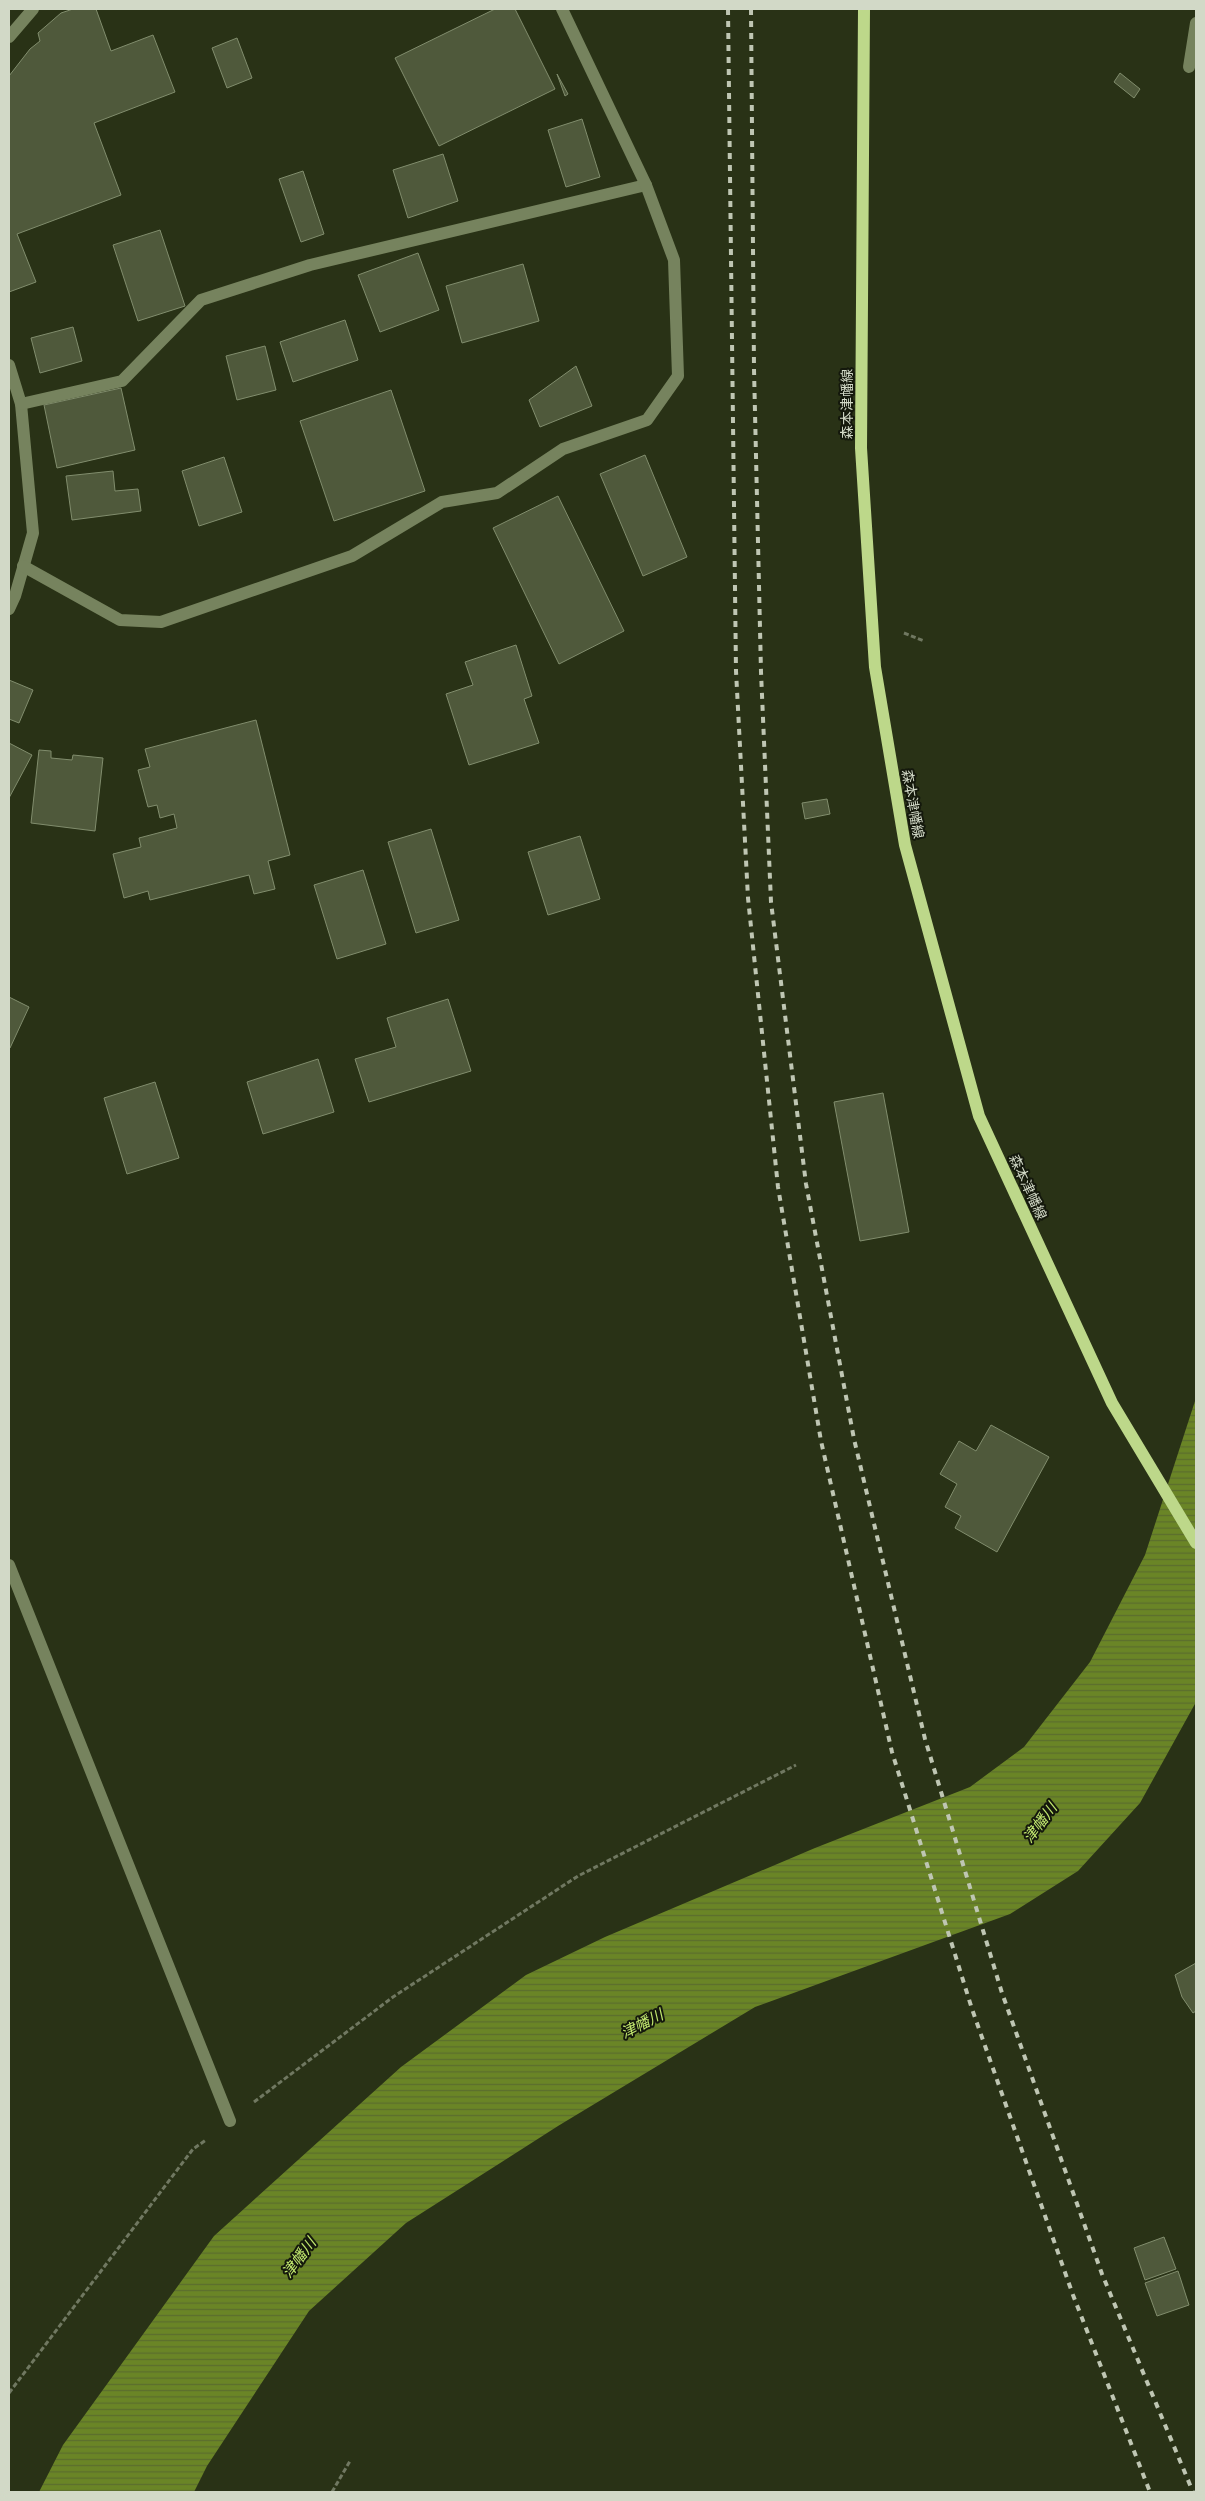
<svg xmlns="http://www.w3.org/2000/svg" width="1205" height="2501" font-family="Barlow,'Noto Sans JP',sans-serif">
  <defs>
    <pattern id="water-rules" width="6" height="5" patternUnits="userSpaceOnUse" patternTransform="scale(1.25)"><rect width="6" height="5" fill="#6a8526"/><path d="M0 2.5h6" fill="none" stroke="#5b6d2e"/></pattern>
  </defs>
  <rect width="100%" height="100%" fill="#293216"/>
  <path fill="url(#water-rules)" d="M 1196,1398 L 1196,1702 L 1140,1803 L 1078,1871 L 1010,1914 L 755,2007 L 558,2126 L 406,2223 L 309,2311 L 207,2466 L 194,2492 L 39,2492 L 63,2445 L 214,2236 L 401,2067 L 526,1975 L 605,1937 L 815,1848 L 970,1787 L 1024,1747 L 1090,1662 L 1145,1555 Z"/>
  <g fill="#4f593b" stroke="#818d6d">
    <path d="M 73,9 L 96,9 L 111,51 L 153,35 L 175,92 L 94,123 L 121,195 L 17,234 L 36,282 L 9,292 L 9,76 L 30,49 L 40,41 L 38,33 L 61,13 Z"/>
    <path d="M 495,9 L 515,9 L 555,89 L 439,146 L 395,58 Z"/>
    <path d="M 237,38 L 252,78 L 227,88 L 212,48 Z"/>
    <path d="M 1120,73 L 1140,89 L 1134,98 L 1114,82 Z"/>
    <path d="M 557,74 L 568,94 L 565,96 Z"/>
    <path d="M 582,119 L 600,177 L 566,187 L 548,130 Z"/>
    <path d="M 443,154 L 458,201 L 408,218 L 393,170 Z"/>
    <path d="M 303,171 L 324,234 L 301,242 L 279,179 Z"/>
    <path d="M 160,230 L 185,306 L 138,321 L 113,245 Z"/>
    <path d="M 418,253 L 439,310 L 380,332 L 358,275 Z"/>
    <path d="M 523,264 L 539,321 L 462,343 L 446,286 Z"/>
    <path d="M 345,320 L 358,360 L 293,382 L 280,342 Z"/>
    <path d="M 73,327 L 82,361 L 40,373 L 31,338 Z"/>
    <path d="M 265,346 L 276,390 L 237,400 L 226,356 Z"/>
    <path d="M 576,366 L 592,406 L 540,427 L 529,400 Z"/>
    <path d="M 121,388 L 135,450 L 57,468 L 44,405 Z"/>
    <path d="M 391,390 L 425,491 L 334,521 L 300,421 Z"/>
    <path d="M 645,455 L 687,557 L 643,576 L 600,474 Z"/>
    <path d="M 224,457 L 242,512 L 199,526 L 182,471 Z"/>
    <path d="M 113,471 L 115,491 L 138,489 L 141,511 L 72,520 L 66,476 Z"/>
    <path d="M 558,496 L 624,631 L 559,664 L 493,528 Z"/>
    <path d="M 516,645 L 532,696 L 524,699 L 539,743 L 469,765 L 446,694 L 473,685 L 465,662 Z"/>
    <path d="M 9,680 L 33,690 L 19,723 L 9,719 Z"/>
    <path d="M 256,720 L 290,855 L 268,861 L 275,889 L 254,894 L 249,875 L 150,900 L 148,891 L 124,898 L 113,854 L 141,847 L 139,838 L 177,828 L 174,814 L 160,818 L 157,805 L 148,807 L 138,770 L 150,767 L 145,749 Z"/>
    <path d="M 9,743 L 32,755 L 9,798 Z"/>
    <path d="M 39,750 L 51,751 L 51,758 L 72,760 L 73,755 L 103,758 L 95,831 L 31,823 Z"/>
    <path d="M 827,799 L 830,814 L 805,819 L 802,803 Z"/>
    <path d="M 431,829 L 459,920 L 416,933 L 388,842 Z"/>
    <path d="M 580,836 L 600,899 L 548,915 L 528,852 Z"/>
    <path d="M 363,870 L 386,944 L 337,959 L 314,885 Z"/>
    <path d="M 9,997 L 29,1007 L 10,1048 L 9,1047 Z"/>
    <path d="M 448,999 L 471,1071 L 369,1102 L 355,1059 L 396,1047 L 387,1018 Z"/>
    <path d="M 318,1059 L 334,1112 L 263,1134 L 247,1082 Z"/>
    <path d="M 155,1082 L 179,1158 L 127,1174 L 104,1098 Z"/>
    <path d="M 883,1093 L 909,1232 L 860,1241 L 834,1102 Z"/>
    <path d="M 991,1425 L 1049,1457 L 997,1552 L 955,1528 L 961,1516 L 945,1507 L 957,1484 L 940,1474 L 959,1441 L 976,1451 Z"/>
    <path d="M 1196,1963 L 1196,2011 L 1193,2013 L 1182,1997 L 1175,1975 Z"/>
    <path d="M 1164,2237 L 1176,2269 L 1145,2280 L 1134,2248 Z"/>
    <path d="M 1178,2271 L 1189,2305 L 1157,2316 L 1145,2283 Z"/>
  </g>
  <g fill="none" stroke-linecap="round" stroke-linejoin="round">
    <g stroke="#707861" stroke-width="3" stroke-dasharray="5 2.5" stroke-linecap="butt">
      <path d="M 904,633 L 924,641"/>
      <path d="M 254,2102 L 393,1997 L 578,1876 L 796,1765"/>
      <path d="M 9,2393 L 193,2149 L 206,2140"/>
      <path d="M 332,2492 L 350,2461"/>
    </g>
    <g stroke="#76835e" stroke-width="12">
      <path d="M 9,37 L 33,9"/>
      <path d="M 1189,67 L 1196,23"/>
      <path d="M 9,365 L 21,404 L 33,533 L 15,596 L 9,609"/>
      <path d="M 21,404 L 122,381 L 201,300 L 310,265 L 646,185"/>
      <path d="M 23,566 L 120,620 L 161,622 L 352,556 L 442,502 L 497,493 L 563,449 L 647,420 L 678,376 L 674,260 L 646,185 L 562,9"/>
      <path d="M 9,1565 L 230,2121"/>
    </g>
    <path stroke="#bdd88a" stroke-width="12" d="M 864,9 L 861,448 L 875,667 L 905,845 L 979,1116 L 1112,1403 L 1196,1543"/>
    <g stroke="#bfc6b3" stroke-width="4" stroke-dasharray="6 6" stroke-linecap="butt">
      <path d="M 728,9 L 736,671 L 748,898 L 778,1187 L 821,1441 L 892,1752 L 972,2009 L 1073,2295 L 1150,2492"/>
      <path d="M 751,9 L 754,369 L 761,672 L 771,902 L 806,1184 L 854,1439 L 925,1739 L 1002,1993 L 1102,2274 L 1193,2492"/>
    </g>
  </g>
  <g text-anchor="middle" stroke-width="4" stroke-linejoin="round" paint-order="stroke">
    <g font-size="14" fill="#d2d9c7" stroke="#14180c">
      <text transform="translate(847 404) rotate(-90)" y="5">森本津幡線</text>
      <text transform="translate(913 804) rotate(80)" y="5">森本津幡線</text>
      <text transform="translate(1028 1187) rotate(65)" y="5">森本津幡線</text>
    </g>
    <g font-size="15" font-style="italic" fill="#c2e86f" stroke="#14180c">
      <text transform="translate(1040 1823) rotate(-53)" y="5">津幡川</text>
      <text transform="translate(642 2024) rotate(-27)" y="5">津幡川</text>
      <text transform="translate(299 2258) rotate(-53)" y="5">津幡川</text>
    </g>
  </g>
  <rect width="1205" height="2501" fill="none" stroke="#d2d9c7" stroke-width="20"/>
</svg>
